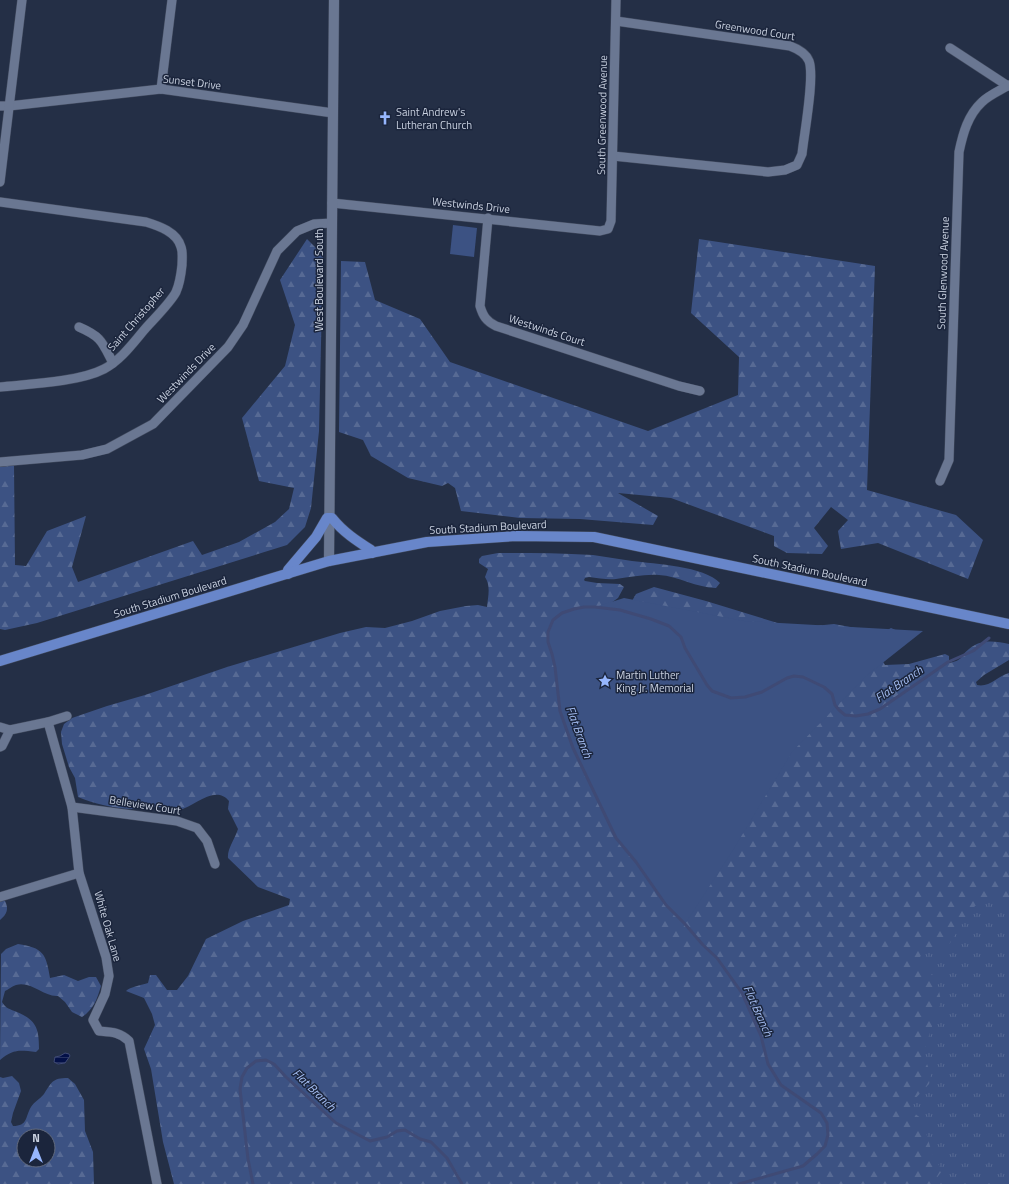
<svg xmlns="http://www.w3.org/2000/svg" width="1009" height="1184" font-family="'Titillium Web',sans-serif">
  <defs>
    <pattern id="grass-tufts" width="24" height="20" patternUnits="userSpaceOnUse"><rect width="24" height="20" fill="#3c5283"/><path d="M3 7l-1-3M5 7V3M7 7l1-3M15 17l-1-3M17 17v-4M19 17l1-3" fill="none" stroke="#576a94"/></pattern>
    <pattern id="forest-firs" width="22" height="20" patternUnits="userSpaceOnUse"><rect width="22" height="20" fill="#3c5283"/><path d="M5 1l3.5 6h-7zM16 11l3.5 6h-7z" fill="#576a94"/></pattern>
    <pattern id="water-rules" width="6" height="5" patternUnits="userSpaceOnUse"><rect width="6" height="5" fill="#031047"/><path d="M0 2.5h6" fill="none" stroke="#263261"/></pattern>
  </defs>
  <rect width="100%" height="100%" fill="#242f46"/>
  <path fill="url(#grass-tufts)" d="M 1009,867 L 1009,1184 L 849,1184 L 897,1018 L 930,927 Z"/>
  <g fill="url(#forest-firs)" fill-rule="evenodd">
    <path d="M 307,239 L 323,255 L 319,431 L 311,508 L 305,527 L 287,545 L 37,623 L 5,630 L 0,629 L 0,467 L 14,465 L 15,565 L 26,566 L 47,531 L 86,516 L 72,567 L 78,582 L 193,541 L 202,555 L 239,542 L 275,522 L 289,509 L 294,488 L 259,481 L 242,418 L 285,366 L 295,325 L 280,280 Z"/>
    <path d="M 699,239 L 875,266 L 867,490 L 956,515 L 983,540 L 968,579 L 878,543 L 841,549 L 838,531 L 848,520 L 831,507 L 814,528 L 828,546 L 822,554 L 787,553 L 774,546 L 774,536 L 671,498 L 618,493 L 658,516 L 653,525 L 580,519 L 520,518 L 461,511 L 455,488 L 448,483 L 442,486 L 408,478 L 371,456 L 363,440 L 339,432 L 341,261 L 365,262 L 375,300 L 420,319 L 450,362 L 648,431 L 738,395 L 739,357 L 691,313 Z"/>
    <path d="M 498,553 C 529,553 561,553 593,555 C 606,557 619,559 632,561 C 655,564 704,566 720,583 L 716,588 C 697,588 678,576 659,575 C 645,574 631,577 616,579 C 608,580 598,578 589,577 L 585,578 L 584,580 L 585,581 L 597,583 L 620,584 L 624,587 L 618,598 L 611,603 L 629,606 L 636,594 L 654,587 L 706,601 L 794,628 L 834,624 L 877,632 L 884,632 L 891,628 L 900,632 L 882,660 L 885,665 L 909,664 L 945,654 L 949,656 L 949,663 C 964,660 959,657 969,649 C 981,639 995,641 1009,644 L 1009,660 L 984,675 L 976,682 L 977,685 C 989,688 998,676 1009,673 L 1009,897 L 994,899 L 975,906 L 963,922 L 950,943 L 945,947 L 933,947 L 924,951 L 920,957 L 921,963 L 937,981 L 941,1001 L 926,1044 L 925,1059 L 931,1074 L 929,1084 L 911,1103 L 914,1113 L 922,1119 L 932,1153 L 942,1171 L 932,1184 L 174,1184 L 163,1142 L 151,1069 L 144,1049 L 155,1025 L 152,1014 L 144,998 L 126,991 C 130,987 142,985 148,983 L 150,975 L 156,975 L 167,990 L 177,990 L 188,976 L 206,939 L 243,921 L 289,905 L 290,899 L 258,887 L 228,858 C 227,849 235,839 238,829 L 228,809 L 229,801 C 215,784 194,807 179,810 C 166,813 169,809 159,807 C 150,805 140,809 131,809 C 116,809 92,803 78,797 L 75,778 L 69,767 L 62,744 L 61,732 L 64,724 L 72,718 L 107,706 L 145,695 L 227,667 L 340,633 L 366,627 L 385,628 L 412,621 L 440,611 L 466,606 L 478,605 L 487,607 C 488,597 491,586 485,577 L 488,569 L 479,563 L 479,559 L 482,556 Z"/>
    <path d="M 0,900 L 5,901 C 9,909 7,914 0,920 Z"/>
    <path d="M 18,944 C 43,948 46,953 50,978 L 64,975 L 78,981 L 89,977 L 96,977 L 101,986 C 97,999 94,1009 82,1017 L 72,1012 L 65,1002 L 58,996 C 43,997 32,981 16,985 C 12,986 8,990 5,991 L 2,1002 C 6,1009 10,1009 17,1012 C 37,1020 39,1030 39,1049 L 36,1052 C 19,1050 13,1049 0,1060 L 1,954 L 6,949 Z"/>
    <path d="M 12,1076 L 19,1083 L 21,1091 L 13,1113 L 11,1122 L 13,1126 C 28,1126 25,1117 31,1107 C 34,1102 40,1099 44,1094 C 52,1082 52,1078 68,1078 L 75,1084 L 84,1100 L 85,1131 L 93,1152 L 94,1184 L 0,1184 L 0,1077 L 3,1078 ZM 24,1136 L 48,1136 L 48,1160 L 24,1160 Z"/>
  </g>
  <g fill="#3c5283">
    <path d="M 453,225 L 477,228 L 474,257 L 450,254 Z"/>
    <path d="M 624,598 L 744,621 L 923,631 L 866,676 L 792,752 L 733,850 L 685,924 L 666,905 L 636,862 L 616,838 L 573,748 L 560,711 L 555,667 L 552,654 L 548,642 L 548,632 L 553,620 L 562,613 L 574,609 L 584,607 L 595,607 Z"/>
  </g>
  <path fill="url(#water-rules)" stroke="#3f4a75" d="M 65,1053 L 69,1054 L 70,1056 L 65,1063 L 58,1064 L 54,1062 L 55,1057 L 60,1056 Z"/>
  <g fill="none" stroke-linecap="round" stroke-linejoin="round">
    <g stroke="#3f4a75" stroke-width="3">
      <path d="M 253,1184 L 248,1159 L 240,1089 L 242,1077 L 247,1068 L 256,1061 L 266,1060 L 274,1064 L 286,1077 L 336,1123 L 370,1141 L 387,1137 L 397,1131 L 405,1130 L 420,1139 L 431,1142 L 447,1158 L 462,1184"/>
      <path d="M 739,1184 L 803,1166 L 817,1154 L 825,1146 L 828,1135 L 827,1123 L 821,1113 L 781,1085 L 768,1064 L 761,1036 L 742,993 L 717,958 L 703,945 L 685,924 L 666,905 L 636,862 L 616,838 L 573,748 L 560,711 L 555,667 L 552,654 L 548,642 L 548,632 L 553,620 L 562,613 L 574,609 L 584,607 L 595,607 L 620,610 L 651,619 L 669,626 L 681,637 L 685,648 L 707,685 L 712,691 L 731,698 L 745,697 L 762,692 L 787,678 L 794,676 L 803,677 L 824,687 L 832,694 L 835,705 L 839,710 L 845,715 L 856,716 L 868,714 L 880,709 L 948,662 L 973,651 L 989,638"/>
    </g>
    <g stroke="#424b5f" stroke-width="10">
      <g id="street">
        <path d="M 950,48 L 1008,86"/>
        <path d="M 161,89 L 172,0"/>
        <path d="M 0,106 L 9,106 L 161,89 L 333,113"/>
        <path d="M 613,156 L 768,172 L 785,170 L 797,165 L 802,154 C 804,134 815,77 809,61 C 806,53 798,49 790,46 L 616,21"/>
        <path d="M 0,182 L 22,0"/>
        <path d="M 0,202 L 146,222 C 159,226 177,232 181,247 C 183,252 182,260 182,265 C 181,275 180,283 176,292 C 171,302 153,320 145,329 C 133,343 121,360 104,369 C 79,382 29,384 0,387"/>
        <path d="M 332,203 L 600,231 L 608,229 L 611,221 L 616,0"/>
        <path d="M 488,218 L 480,306 C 483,316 486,321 496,326 L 679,386 L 700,391"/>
        <path d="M 79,327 C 102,337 102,342 113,363"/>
        <path d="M 0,462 L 82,455 L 107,449 L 153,424 L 228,347 L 243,325 L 277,251 L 297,231 L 314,224 L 332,223"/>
        <path d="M 940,481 L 949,460 L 959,152 C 963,133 968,115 982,102 C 989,95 1001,90 1009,85"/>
        <path d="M 48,722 L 72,807 L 79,873 L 106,957 L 109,976 L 105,994 L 93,1020 L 99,1031 C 111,1032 120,1032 129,1041 L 157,1184"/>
        <path d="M 0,727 L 10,730"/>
        <path d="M 0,747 L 2,746 L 10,730 L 48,722 L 67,716"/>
        <path d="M 72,807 L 177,821 L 197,828 L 207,841 L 215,864"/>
        <path d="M 0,897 L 79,873"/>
      </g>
    </g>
    <g stroke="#424b5f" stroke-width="11">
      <path id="secondary" d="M 329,561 L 334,0"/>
    </g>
    <g stroke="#424b5f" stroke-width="11">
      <g id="primary">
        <path d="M 288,574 L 288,570 L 316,537 L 327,518 L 332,518 C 343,532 357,541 371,550 L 372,553"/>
        <path d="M 0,661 L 329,561 L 427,542 L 517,536 L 594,537 L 1009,624"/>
      </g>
    </g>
    <use href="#street" stroke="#6a7792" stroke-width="9"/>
    <use href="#secondary" stroke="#6a7792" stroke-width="10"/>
    <use href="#primary" stroke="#6886ca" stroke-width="10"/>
  </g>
  <defs>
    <g id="church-bare" transform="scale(1.08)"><path d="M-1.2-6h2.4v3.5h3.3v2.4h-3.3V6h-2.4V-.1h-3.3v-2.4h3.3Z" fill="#96b6fd" stroke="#1b253c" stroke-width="2.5" paint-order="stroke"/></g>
    <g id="sight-bare" transform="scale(1.08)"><path d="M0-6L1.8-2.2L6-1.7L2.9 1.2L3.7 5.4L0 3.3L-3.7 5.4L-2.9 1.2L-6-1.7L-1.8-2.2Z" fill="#96b6fd" stroke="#1b253c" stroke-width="2.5" paint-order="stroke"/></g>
  </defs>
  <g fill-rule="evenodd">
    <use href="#church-bare" x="385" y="118"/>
    <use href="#sight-bare" x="605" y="681"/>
  </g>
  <g text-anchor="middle" stroke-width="3" stroke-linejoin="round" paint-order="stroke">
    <g font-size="11" fill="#cad2e1" stroke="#1b253c">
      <text transform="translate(755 30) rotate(9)" y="4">Greenwood Court</text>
      <text transform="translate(192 82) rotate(7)" y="4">Sunset Drive</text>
      <text transform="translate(602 115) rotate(-89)" y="4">South Greenwood Avenue</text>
      <text transform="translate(471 205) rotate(6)" y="4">Westwinds Drive</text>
      <text transform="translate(943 273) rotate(-88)" y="4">South Glenwood Avenue</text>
      <text transform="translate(319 280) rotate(-90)" y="4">West Boulevard South</text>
      <text transform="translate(136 319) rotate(-49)" y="4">Saint Christopher</text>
      <text transform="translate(547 330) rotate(18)" y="4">Westwinds Court</text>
      <text transform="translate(186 373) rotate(-46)" y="4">Westwinds Drive</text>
      <text transform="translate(488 527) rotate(-3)" y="4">South Stadium Boulevard</text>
      <text transform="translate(810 570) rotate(12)" y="4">South Stadium Boulevard</text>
      <text transform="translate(170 597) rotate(-17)" y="4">South Stadium Boulevard</text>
      <text transform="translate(145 805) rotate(9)" y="4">Belleview Court</text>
      <text transform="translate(108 926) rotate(74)" y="4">White Oak Lane</text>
    </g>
    <g font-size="11" fill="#cad2e1" stroke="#1b253c" text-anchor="start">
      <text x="396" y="116">Saint Andrew's<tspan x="396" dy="13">Lutheran Church</tspan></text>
      <text x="616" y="679">Martin Luther<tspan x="616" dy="13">King Jr. Memorial</tspan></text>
    </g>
    <g font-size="12" font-style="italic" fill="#a5bef3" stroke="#1b253c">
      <text transform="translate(899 684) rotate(-34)" y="4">Flat Branch</text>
      <text transform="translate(579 732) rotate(70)" y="4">Flat Branch</text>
      <text transform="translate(758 1011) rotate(66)" y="4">Flat Branch</text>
      <text transform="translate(314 1090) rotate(44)" y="4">Flat Branch</text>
    </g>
  </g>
  <g transform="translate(36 1148)"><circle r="19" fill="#1b253c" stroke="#616a7e"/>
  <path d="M0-3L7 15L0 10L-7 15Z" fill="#96b6fd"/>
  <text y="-6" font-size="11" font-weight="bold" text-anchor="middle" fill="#cad2e1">N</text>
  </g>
</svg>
